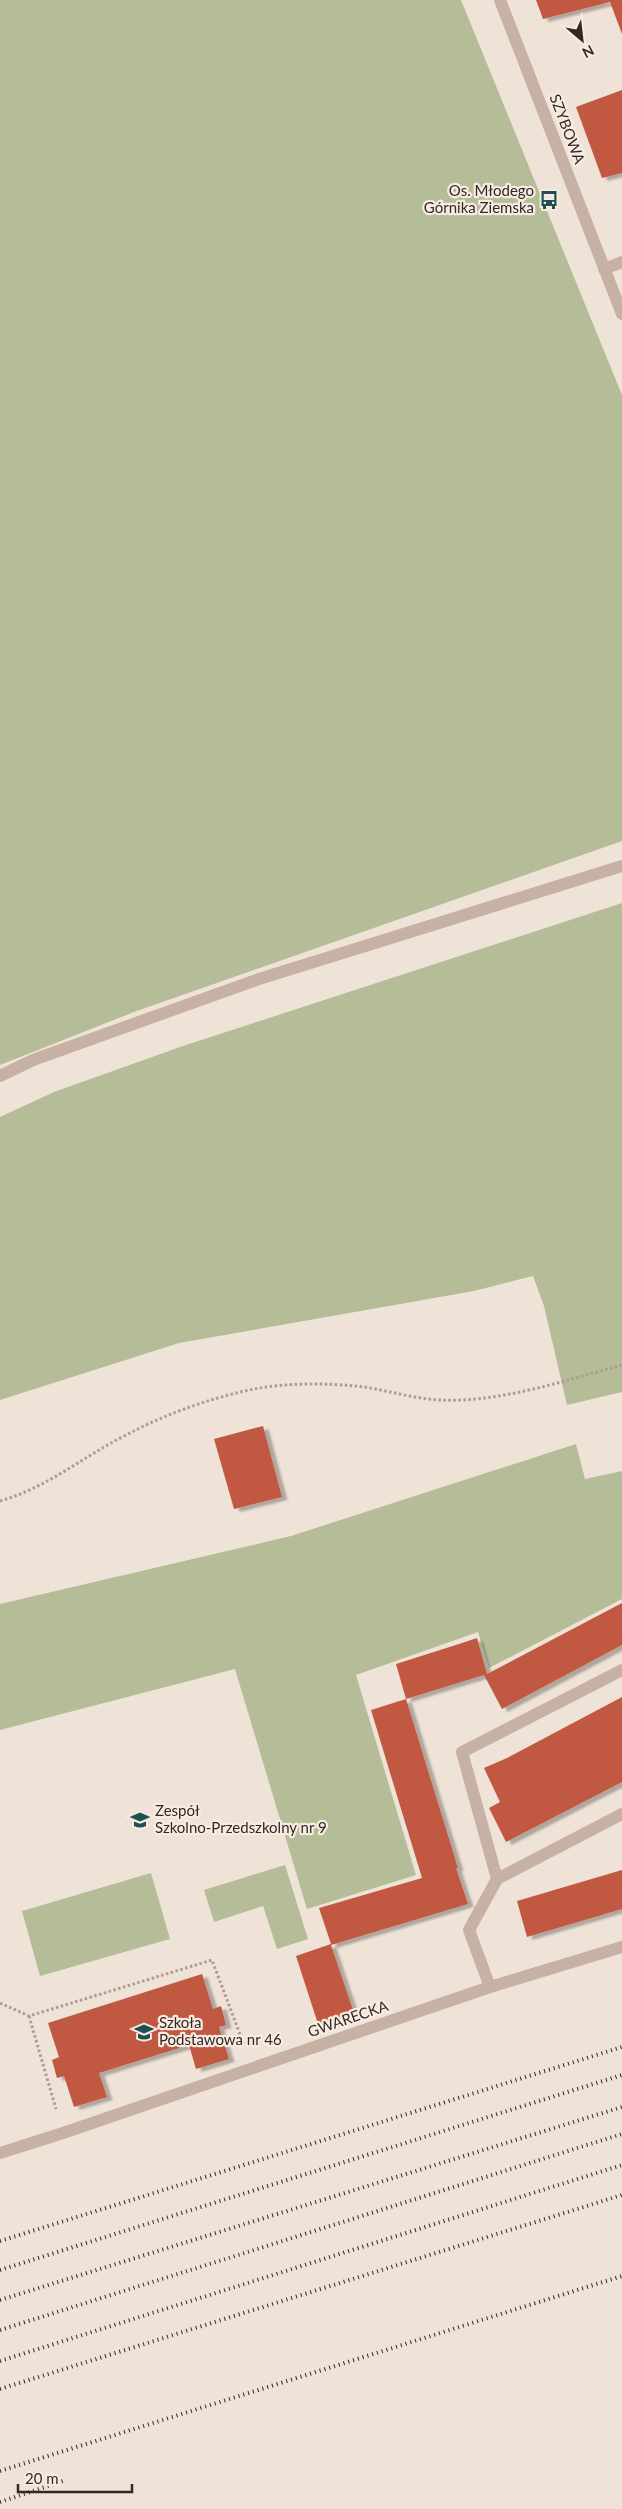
<svg xmlns="http://www.w3.org/2000/svg" width="622" height="2509" font-family="Lato,sans-serif">
  <defs>
    <filter id="shadow"><feDropShadow dx="5.5" dy="3" stdDeviation="1" flood-color="#0004"/></filter>
  </defs>
  <rect width="100%" height="100%" fill="#efe2d7"/>
  <g fill="#b4bd98">
    <path d="M 0,0 L 461,0 L 622,395 L 622,841 L 134,1012 L 0,1065 Z"/>
    <path d="M 622,903 L 622,1392 L 567,1405 L 544,1306 L 533,1276 L 474,1291 L 179,1343 L 0,1400 L 0,1117 L 54,1092 L 183,1046 Z"/>
    <path d="M 576,1444 L 585,1479 L 622,1471 L 622,1599 L 489,1668 L 478,1632 L 356,1675 L 416,1875 L 307,1909 L 235,1669 L 0,1730 L 0,1604 L 291,1536 Z"/>
    <path d="M 285,1865 L 308,1939 L 277,1949 L 263,1906 L 214,1922 L 204,1890 Z"/>
    <path d="M 151,1873 L 170,1939 L 40,1976 L 22,1911 Z"/>
  </g>
  <g fill="#c15843" filter="url(#shadow)">
    <path d="M 536,0 L 622,0 L 622,34 L 610,2 L 543,19 Z"/>
    <path d="M 622,90 L 622,173 L 602,178 L 576,107 Z"/>
    <path d="M 263,1426 L 282,1497 L 234,1509 L 214,1439 Z"/>
    <path d="M 622,1603 L 622,1645 L 502,1709 L 484,1675 L 406,1699 L 458,1868 L 456,1868 L 468,1904 L 331,1945 L 354,2013 L 318,2024 L 296,1956 L 331,1944 L 319,1908 L 422,1878 L 371,1710 L 406,1699 L 396,1664 L 459,1644 L 462,1651 L 459,1644 L 477,1638 L 487,1674 Z"/>
    <path d="M 622,1697 L 622,1782 L 506,1842 L 489,1808 L 500,1802 L 484,1768 L 507,1758 Z"/>
    <path d="M 622,1870 L 622,1909 L 527,1937 L 517,1901 Z"/>
    <path d="M 202,1974 L 213,2009 L 221,2006 L 226,2025 L 219,2027 L 229,2059 L 196,2069 L 189,2045 L 99,2073 L 107,2097 L 74,2107 L 64,2076 L 57,2078 L 52,2060 L 59,2057 L 48,2023 Z"/>
  </g>
  <g fill="none" stroke-linecap="round" stroke-linejoin="round">
    <g stroke="#b29b8e" stroke-width="3" stroke-dasharray="2.5 2.5" stroke-linecap="butt">
      <path d="M 0,1501 C 49,1487 85,1455 130,1433 C 168,1413 211,1398 254,1389 C 286,1383 323,1383 356,1386 C 384,1389 413,1399 441,1400 C 498,1403 567,1380 622,1365"/>
      <path d="M 0,2003 L 29,2016 L 212,1960 L 244,2045"/>
      <path d="M 29,2016 L 56,2109"/>
    </g>
    <g stroke="#c6b1a4" stroke-width="12">
      <path d="M 497,1879 L 462,1752 L 622,1670"/>
      <path d="M 490,1987 L 469,1930 L 497,1879 L 622,1814"/>
    </g>
    <g stroke="#c6b1a4" stroke-width="12">
      <path d="M 500,0 L 622,314"/>
      <path d="M 604,269 L 622,262"/>
      <path d="M 0,1076 L 33,1060 L 259,979 L 622,866"/>
      <path d="M 0,2153 L 63,2133 L 490,1987 L 622,1947"/>
    </g>
    <g stroke="#322825" stroke-width="4" stroke-dasharray="1 4" stroke-linecap="butt">
      <path d="M 0,2241 L 622,2047"/>
      <path d="M 0,2270 L 622,2075"/>
      <path d="M 0,2300 L 622,2107"/>
      <path d="M 0,2330 L 622,2134"/>
      <path d="M 0,2361 L 622,2165"/>
      <path d="M 0,2389 L 622,2195"/>
      <path d="M 0,2471 L 622,2276"/>
      <path d="M 0,2502 L 66,2480"/>
    </g>
  </g>
  <defs>
    <g id="bus-bare" transform="scale(1.5)"><path d="M-5-6H5V4H4V6H2V4H-2V6H-4V4H-5ZM-3.5-4V0h7V-4ZM-3.5 1.2v1.5H-2V1.2ZM2 1.2v1.5H3.5V1.2Z" fill="#1d5151" stroke="#f8ece2" stroke-width="2.5" paint-order="stroke"/></g>
    <g id="school-bare" transform="scale(1.5)"><path d="M0-5L7-2L0 1L-7-2ZM-4 1L0 2.5L4 1V4Q0 6-4 4Z" fill="#1d5151" stroke="#f8ece2" stroke-width="2.5" paint-order="stroke"/></g>
  </defs>
  <g fill-rule="evenodd">
    <use href="#bus-bare" x="549" y="200"/>
    <use href="#school-bare" x="140" y="1820"/>
    <use href="#school-bare" x="144" y="2032"/>
  </g>
  <g text-anchor="middle" stroke-width="4.5" stroke-linejoin="round" paint-order="stroke">
    <g font-size="15" fill="#322825" stroke="#f8ece2">
      <text transform="translate(567 129) rotate(69)" y="5">SZYBOWA</text>
      <text transform="translate(348 2019) rotate(-19)" y="5">GWARECKA</text>
    </g>
    <g font-size="15" fill="#322825" stroke="#f8ece2" text-anchor="start">
      <text x="534" y="196" text-anchor="end">Os. Młodego<tspan x="534" dy="17">Górnika Ziemska</tspan></text>
      <text x="155" y="1816">Zespół<tspan x="155" dy="17">Szkolno-Przedszkolny nr 9</tspan></text>
      <text x="159" y="2028">Szkoła<tspan x="159" dy="17">Podstawowa nr 46</tspan></text>
    </g>
  </g>
  <g transform="translate(582 40) rotate(152)" stroke="#f8ece2" stroke-width="4" paint-order="stroke">
  <path d="M0-4L9 19L0 12L-9 19Z" fill="#322825"/>
  <text y="-8" font-size="14" font-weight="bold" text-anchor="middle" fill="#322825">N</text>
  </g>
  <path d="M18 2484v8h114v-8" fill="none" stroke="#322825" stroke-width="2.5"/>
  <text x="25" y="2484" font-size="15" fill="#322825" stroke="#f8ece2" stroke-width="4" paint-order="stroke">20 m</text>
</svg>
